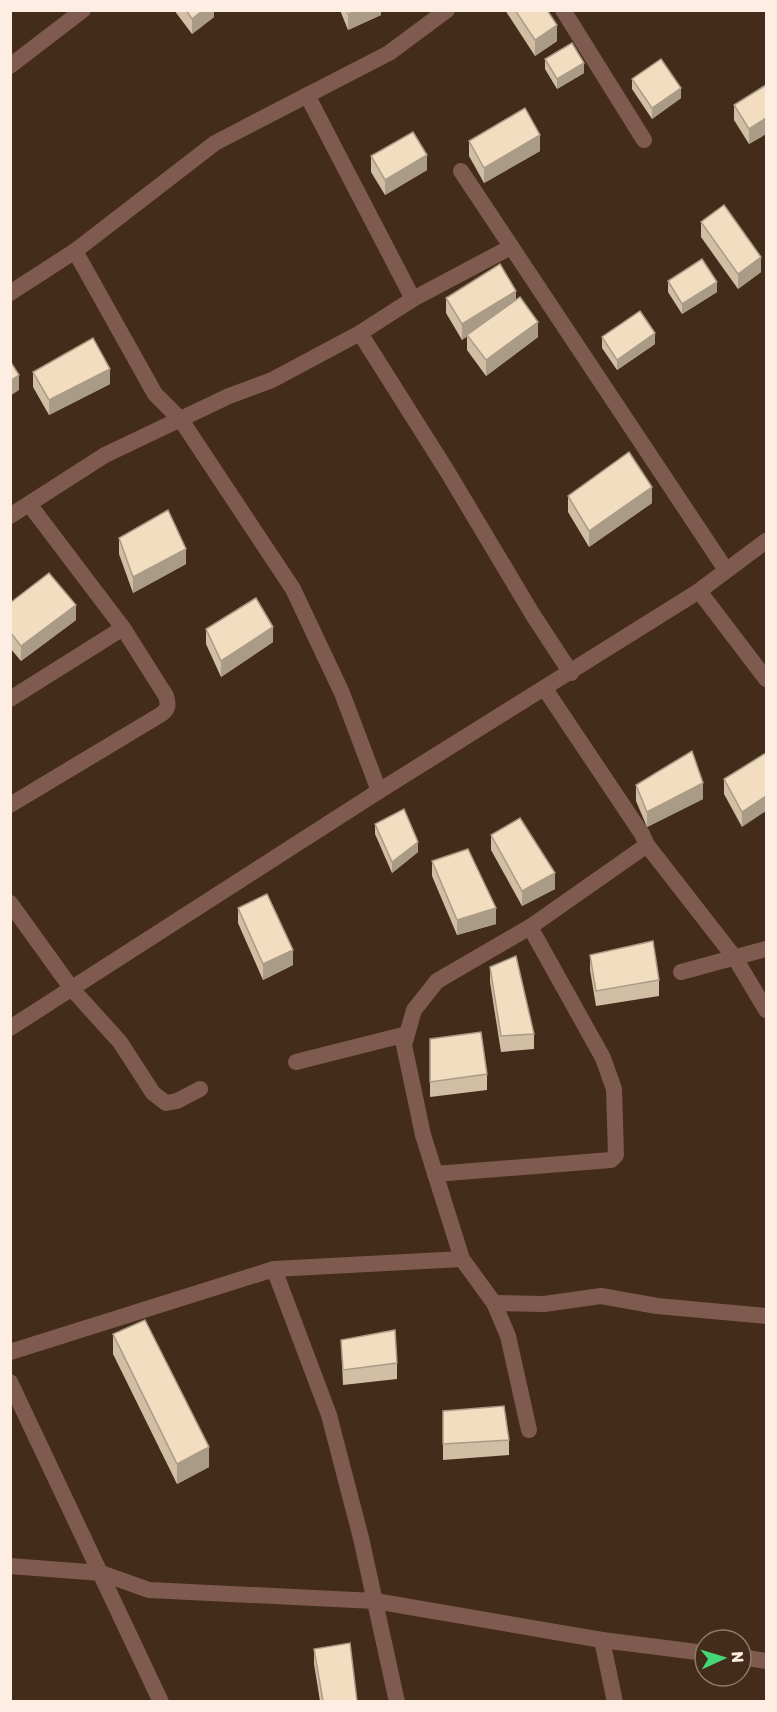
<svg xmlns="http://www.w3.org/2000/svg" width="777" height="1712" font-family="Rubik,sans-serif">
  <rect width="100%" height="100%" fill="#442c1a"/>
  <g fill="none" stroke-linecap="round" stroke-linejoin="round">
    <g stroke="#7f5b4f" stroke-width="16">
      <path d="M 563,10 L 644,140"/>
      <path d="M 10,66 L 83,10"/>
      <path d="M 307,95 L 413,299"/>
      <path d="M 461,171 L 726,570"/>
      <path d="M 75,251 L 155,394 L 181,420 L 293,589 L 342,693 L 379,791"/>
      <path d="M 10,293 L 75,251 L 215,143 L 389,53 L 447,10"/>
      <path d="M 360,333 L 447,471 L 533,615 L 571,673"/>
      <path d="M 10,516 L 105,455 L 229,396 L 272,380 L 360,333 L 413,299 L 511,247"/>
      <path d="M 699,591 L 766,679"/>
      <path d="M 545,689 L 642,834 L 647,845 L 735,958 L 766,1010"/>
      <path d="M 10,699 L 123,628"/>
      <path d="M 10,805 L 160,715 C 168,710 169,705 166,696 L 123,628 L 29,504"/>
      <path d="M 10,903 L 72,989 L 120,1042 L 153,1093 L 166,1103 L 177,1101 L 200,1089"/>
      <path d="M 681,972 L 766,949"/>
      <path d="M 10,1028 L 379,791 L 699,591 L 766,541"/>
      <path d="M 296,1062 L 407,1034"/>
      <path d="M 435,1174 L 611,1160 L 616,1155 L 614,1089 L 603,1058 L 530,927 L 647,845"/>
      <path d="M 274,1269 L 462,1259"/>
      <path d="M 494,1303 L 544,1304 L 601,1296 L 657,1306 L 766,1316"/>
      <path d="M 10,1352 L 274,1269 L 329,1415 L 361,1538 L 397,1702"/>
      <path d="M 10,1382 L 161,1702"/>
      <path d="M 529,1430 L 508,1336 L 494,1303 L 462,1259 L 423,1135 L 404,1045 L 414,1010 L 437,981 L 530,927"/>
      <path d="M 10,1566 L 101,1573 L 149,1590 L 375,1601 L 602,1640 L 705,1653"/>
      <path d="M 602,1640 L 615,1702"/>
      <path d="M 741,1657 L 766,1661"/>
    </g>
  </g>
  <g fill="#d1bea5">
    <path d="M 174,10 L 214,10 L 214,17 L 192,34 Z"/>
    <path d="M 340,10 L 381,10 L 381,15 L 348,30 Z"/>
    <path d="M 505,10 L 547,10 L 557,41 L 535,56 Z"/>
    <path d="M 545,59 L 584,73 L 557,89 L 545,69 Z"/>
    <path d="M 632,79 L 681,98 L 652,119 L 632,89 Z"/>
    <path d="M 766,85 L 766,134 L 749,144 L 734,120 L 734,105 Z"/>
    <path d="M 469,141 L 540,151 L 484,183 L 469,156 Z"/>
    <path d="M 371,156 L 427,170 L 385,195 L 371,172 Z"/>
    <path d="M 701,222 L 761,272 L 738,289 L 701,237 Z"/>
    <path d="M 668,281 L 717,292 L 682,314 L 668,292 Z"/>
    <path d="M 446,298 L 516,300 L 538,337 L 486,376 L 467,350 L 467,336 L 462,340 L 446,313 Z"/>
    <path d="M 602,337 L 655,344 L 617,370 L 602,348 Z"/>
    <path d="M 33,372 L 110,384 L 49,415 L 33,387 Z"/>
    <path d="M 568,496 L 652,503 L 589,547 L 568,512 Z"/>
    <path d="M 119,538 L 186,564 L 133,593 L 119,554 Z"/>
    <path d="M 10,603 L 76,620 L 21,661 L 10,648 Z"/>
    <path d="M 206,629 L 273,642 L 221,677 L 206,644 Z"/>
    <path d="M 766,753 L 742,827 L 724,794 L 724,779 Z"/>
    <path d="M 636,785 L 703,799 L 647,827 L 636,801 Z"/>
    <path d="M 375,824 L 418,852 L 392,873 L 375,834 Z"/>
    <path d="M 491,835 L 555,889 L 522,906 L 491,850 Z"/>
    <path d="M 432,861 L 496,924 L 457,935 L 432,876 Z"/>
    <path d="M 238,908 L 293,965 L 263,980 L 238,923 Z"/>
    <path d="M 590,955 L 659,980 L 659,996 L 596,1006 L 590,970 Z"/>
    <path d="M 490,967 L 534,1034 L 534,1049 L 501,1052 L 490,982 Z"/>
    <path d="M 430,1039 L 487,1074 L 487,1090 L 430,1097 Z"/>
    <path d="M 113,1334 L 209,1467 L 177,1484 L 113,1354 Z"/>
    <path d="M 341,1340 L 397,1363 L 397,1379 L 343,1385 Z"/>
    <path d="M 443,1411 L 509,1440 L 509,1455 L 443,1460 Z"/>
    <path d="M 314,1649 L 357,1701 L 320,1701 L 314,1664 Z"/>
  </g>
  <g fill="#aa9b86">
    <path d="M 203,10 L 214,10 L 214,17 L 192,34 L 192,19 Z"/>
    <path d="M 357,10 L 381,10 L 381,15 L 348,30 L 348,14 Z"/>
    <path d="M 557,25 L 557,41 L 535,56 L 535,40 Z"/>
    <path d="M 584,63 L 584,73 L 557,89 L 557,79 Z"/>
    <path d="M 681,88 L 681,98 L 652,119 L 652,108 Z"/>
    <path d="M 766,118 L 766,134 L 749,144 L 749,129 Z"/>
    <path d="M 540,135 L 540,151 L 484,183 L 484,168 Z"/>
    <path d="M 427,155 L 427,170 L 385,195 L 385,180 Z"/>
    <path d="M 761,257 L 761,272 L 738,289 L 738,274 Z"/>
    <path d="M 717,282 L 717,292 L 682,314 L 682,304 Z"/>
    <path d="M 516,291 L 516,306 L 462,340 L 462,324 Z"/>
    <path d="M 538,322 L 538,337 L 486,376 L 486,360 Z"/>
    <path d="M 655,333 L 655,344 L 617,370 L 617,360 Z"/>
    <path d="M 110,369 L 110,384 L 49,415 L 49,400 Z"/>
    <path d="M 19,375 L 19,390 L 10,396 L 10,381 Z"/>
    <path d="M 652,487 L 652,503 L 589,547 L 589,531 Z"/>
    <path d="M 186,549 L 186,564 L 133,593 L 133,577 Z"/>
    <path d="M 76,605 L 76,620 L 21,661 L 21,646 Z"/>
    <path d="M 273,627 L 273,642 L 221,677 L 221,661 Z"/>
    <path d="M 703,783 L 703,799 L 647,827 L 647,812 Z"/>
    <path d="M 766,796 L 766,811 L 742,827 L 742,812 Z"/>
    <path d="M 418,842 L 418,852 L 392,873 L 392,862 Z"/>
    <path d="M 555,873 L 555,889 L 522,906 L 522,891 Z"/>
    <path d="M 496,908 L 496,924 L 457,935 L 457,920 Z"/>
    <path d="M 293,950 L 293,965 L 263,980 L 263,964 Z"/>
    <path d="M 209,1447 L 209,1467 L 177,1484 L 177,1464 Z"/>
  </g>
  <g fill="#f3ddc0" stroke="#aa9b86" stroke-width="1.5">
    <path d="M 186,10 L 203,10 L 192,19 Z"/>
    <path d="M 346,10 L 357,10 L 348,14 Z"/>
    <path d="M 515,10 L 547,10 L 557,25 L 535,40 Z"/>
    <path d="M 572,43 L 584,63 L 557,79 L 545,59 Z"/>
    <path d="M 661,59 L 681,88 L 652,108 L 632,79 Z"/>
    <path d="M 766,85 L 766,118 L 749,129 L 734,105 Z"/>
    <path d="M 525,108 L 540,135 L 484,168 L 469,141 Z"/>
    <path d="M 413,132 L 427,155 L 385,180 L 371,156 Z"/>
    <path d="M 724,205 L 761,257 L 738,274 L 701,222 Z"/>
    <path d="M 702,259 L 717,282 L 682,304 L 668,281 Z"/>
    <path d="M 500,264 L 516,291 L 462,324 L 446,298 Z"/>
    <path d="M 520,297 L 538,322 L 486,360 L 467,335 Z"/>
    <path d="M 640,311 L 655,333 L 617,360 L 602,337 Z"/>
    <path d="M 93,338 L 110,369 L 49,400 L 33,372 Z"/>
    <path d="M 10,361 L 19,375 L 10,381 Z"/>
    <path d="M 629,452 L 652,487 L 589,531 L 568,496 Z"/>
    <path d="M 168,510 L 186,549 L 133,577 L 119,538 Z"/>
    <path d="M 49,573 L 76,605 L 21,646 L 10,632 L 10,603 Z"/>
    <path d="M 256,598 L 273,627 L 221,661 L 206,629 Z"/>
    <path d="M 692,751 L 703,783 L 647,812 L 636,785 Z"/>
    <path d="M 766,753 L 766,796 L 742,812 L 724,779 Z"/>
    <path d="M 404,809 L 418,842 L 392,862 L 375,824 Z"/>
    <path d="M 520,818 L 555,873 L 522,891 L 491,835 Z"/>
    <path d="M 468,849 L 496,908 L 457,920 L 432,861 Z"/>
    <path d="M 267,894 L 293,950 L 263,964 L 238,908 Z"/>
    <path d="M 653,941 L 659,980 L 596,991 L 590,955 Z"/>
    <path d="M 516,956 L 534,1034 L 501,1036 L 490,967 Z"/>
    <path d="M 481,1032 L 487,1074 L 430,1082 L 430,1039 Z"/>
    <path d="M 145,1320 L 209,1447 L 177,1464 L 113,1334 Z"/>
    <path d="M 395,1330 L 397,1363 L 343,1370 L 341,1340 Z"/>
    <path d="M 504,1406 L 509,1440 L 443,1444 L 443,1411 Z"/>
    <path d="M 350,1643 L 357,1701 L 323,1701 L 314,1649 Z"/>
  </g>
  <rect width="777" height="1712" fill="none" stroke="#fdede2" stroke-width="24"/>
  <g transform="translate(723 1658) rotate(86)"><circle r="28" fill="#442c1a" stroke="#8e796a" stroke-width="1.5"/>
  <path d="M0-4.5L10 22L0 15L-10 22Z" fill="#44d77a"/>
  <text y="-9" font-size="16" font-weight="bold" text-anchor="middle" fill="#fdede2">N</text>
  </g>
</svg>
